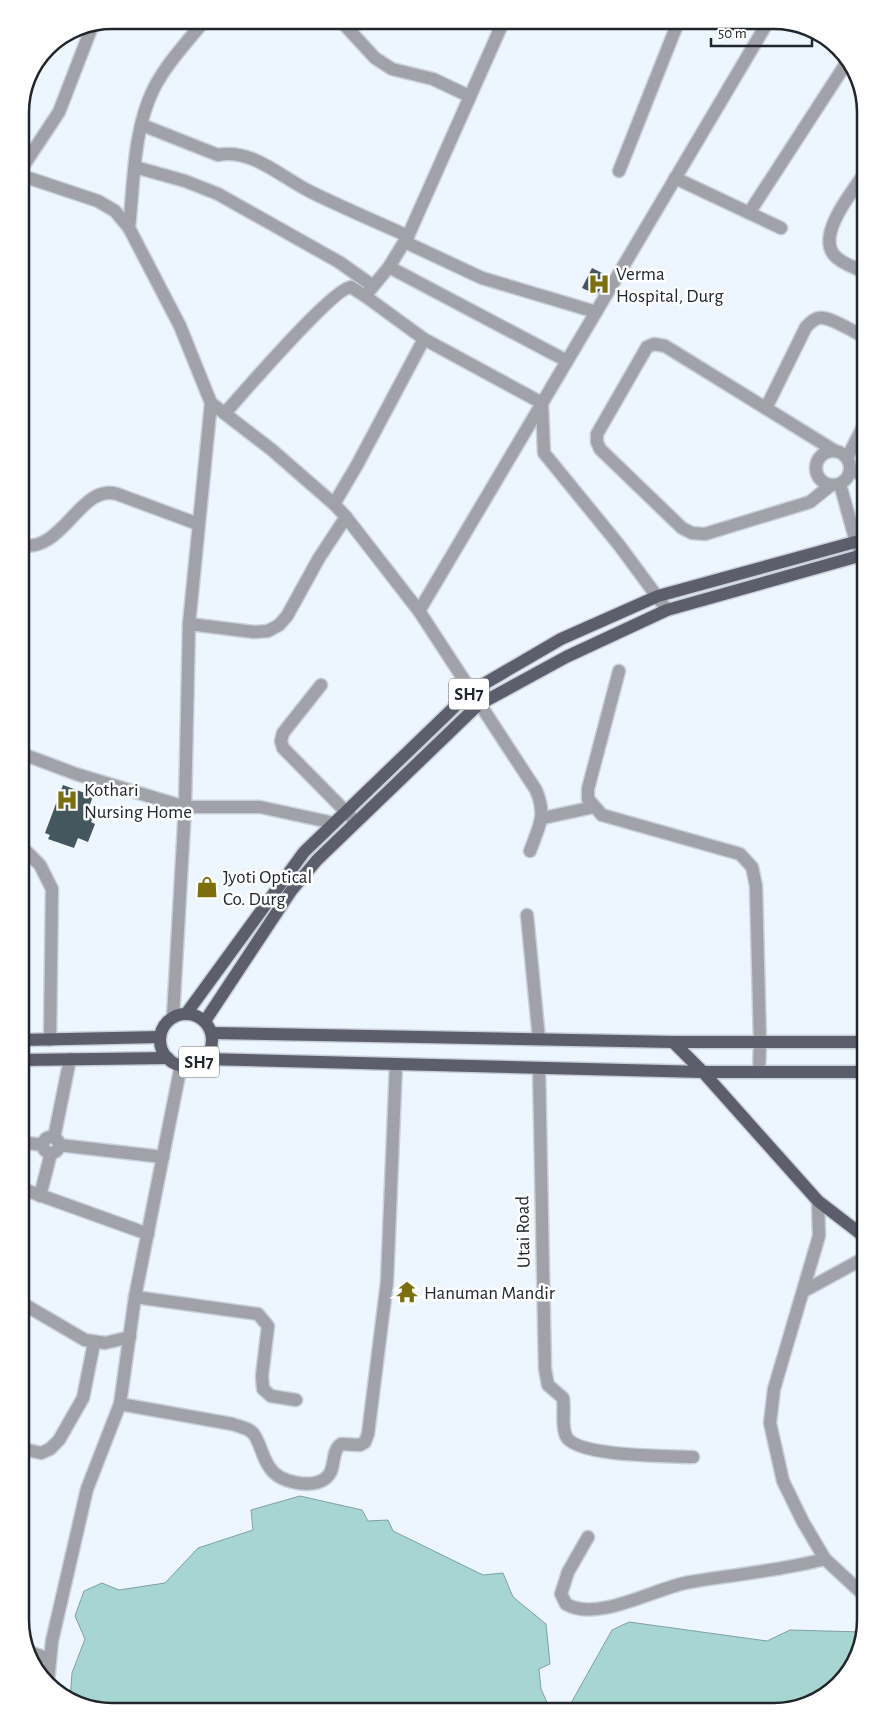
<svg xmlns="http://www.w3.org/2000/svg" width="886" height="1732" font-family="'Alegreya Sans',sans-serif">
  <rect width="100%" height="100%" fill="#edf5fe"/>
  <g fill="#a7d6d2" stroke="#7fa1a0">
    <path d="M 300,1496 L 362,1510 L 368,1521 L 388,1520 L 393,1531 L 483,1575 L 503,1573 L 513,1597 L 546,1624 L 550,1664 L 539,1669 L 541,1689 L 549,1707 L 563,1712 L 106,1712 L 70,1700 L 72,1673 L 85,1639 L 75,1616 L 84,1591 L 102,1583 L 119,1590 L 165,1583 L 198,1548 L 253,1530 L 251,1510 Z"/>
    <path d="M 629,1622 L 767,1641 L 790,1630 L 862,1632 L 850,1672 L 809,1705 L 774,1712 L 566,1712 L 612,1630 Z"/>
  </g>
  <g fill="#44575d">
    <path d="M 592,268 L 608,276 L 597,295 L 582,288 Z"/>
    <path d="M 63,785 L 93,796 L 87,813 L 94,816 L 91,822 L 95,824 L 88,842 L 78,838 L 74,848 L 48,839 L 50,835 L 45,833 Z"/>
  </g>
  <g fill="none" stroke-linecap="round" stroke-linejoin="round">
    <g stroke="#c8d0d8" stroke-width="15">
      <g id="minor">
        <path d="M 340,20 L 375,58 L 392,69 L 433,79 L 469,96"/>
        <path d="M 142,125 L 218,155 C 253,148 283,179 313,193 C 344,208 376,222 408,236"/>
        <path d="M 135,167 L 185,181 L 218,194 L 339,262 L 373,286"/>
        <path d="M 20,171 L 59,112 L 93,24"/>
        <path d="M 619,171 L 679,20"/>
        <path d="M 20,175 L 98,201 L 115,211 L 129,228 L 180,326 L 211,403 L 189,624 L 185,807 L 173,1017"/>
        <path d="M 675,178 L 781,228"/>
        <path d="M 749,213 L 847,62"/>
        <path d="M 129,228 C 134,182 133,130 154,88 C 167,63 187,42 205,20"/>
        <path d="M 405,242 L 482,278 L 596,312"/>
        <path d="M 389,267 L 567,361"/>
        <path d="M 866,273 C 857,268 842,264 835,256 C 815,235 854,190 866,171"/>
        <path d="M 365,296 L 424,339 L 542,403 L 544,453 L 619,545 L 667,610"/>
        <path d="M 211,403 L 272,450 L 334,504 L 346,517 L 419,611 L 536,790 C 547,816 539,826 530,851"/>
        <path d="M 766,408 L 806,327 C 810,323 813,319 819,318 C 829,316 856,333 866,338"/>
        <path d="M 225,413 C 243,393 333,288 351,287 L 365,296 L 389,267 L 408,236 L 504,20"/>
        <circle cx="833" cy="468" r="17"/>
        <path d="M 847,458 L 866,421"/>
        <path d="M 850,471 L 866,475"/>
        <path d="M 840,484 L 856,542 L 866,564"/>
        <path d="M 831,485 L 810,502 L 705,534 L 692,533 L 682,528 L 600,449 L 597,442 L 597,434 L 647,347 L 654,344 L 665,346 L 835,451"/>
        <path d="M 334,504 L 357,465 L 424,339"/>
        <path d="M 20,545 C 63,554 80,483 117,494 L 198,524"/>
        <path d="M 419,611 L 769,20"/>
        <path d="M 189,624 L 254,632 L 268,631 L 279,625 L 287,616 L 319,558 L 346,517"/>
        <path d="M 619,671 L 588,789 L 588,799 L 602,815 L 740,854 L 752,867 L 756,886 L 760,1042 L 759,1072"/>
        <path d="M 321,685 L 283,733 L 281,741 L 283,748 L 356,822"/>
        <path d="M 20,753 L 76,774 L 185,807 L 260,807 L 334,823"/>
        <path d="M 543,818 L 594,807"/>
        <path d="M 20,845 L 40,865 L 52,889 L 50,1040"/>
        <path d="M 527,915 L 539,1039"/>
        <path d="M 539,1068 L 545,1369 L 548,1385 L 563,1398 C 565,1410 561,1425 566,1436 C 575,1457 670,1456 693,1457"/>
        <circle cx="51" cy="1145" r="8"/>
        <path d="M 54,1138 L 70,1059"/>
        <path d="M 20,1142 L 43,1145"/>
        <path d="M 59,1145 L 163,1157"/>
        <path d="M 20,1188 L 148,1234"/>
        <path d="M 40,1196 L 51,1153"/>
        <path d="M 818,1201 L 819,1236 L 774,1389 L 770,1423 L 783,1481 L 803,1522 L 825,1559 L 866,1597"/>
        <path d="M 804,1291 L 866,1257"/>
        <path d="M 135,1297 L 258,1314 L 268,1326 L 262,1376 L 263,1389 L 271,1396 L 296,1400"/>
        <path d="M 20,1302 L 85,1340 L 105,1343 L 130,1337"/>
        <path d="M 120,1404 L 232,1424 C 240,1427 251,1428 255,1436 C 261,1446 263,1459 270,1468 C 280,1483 312,1489 326,1478 C 337,1469 330,1452 341,1444 L 360,1445 L 365,1442 L 368,1434 L 387,1282 L 396,1064"/>
        <path d="M 20,1448 L 41,1453 L 50,1449 L 59,1440 L 83,1398 L 94,1343"/>
        <path d="M 588,1537 L 568,1572 L 561,1594 L 566,1604 C 598,1623 657,1587 690,1582 C 737,1574 779,1571 825,1559"/>
        <path d="M 26,1651 L 50,1659"/>
        <path d="M 48,1681 L 52,1641 L 87,1489 L 120,1404 L 135,1297 L 181,1065"/>
      </g>
    </g>
    <g stroke="#c8d0d8" stroke-width="15">
      <g id="major">
        <path d="M 186,1014 L 304,852 L 470,692 L 561,639 L 658,596 L 866,539"/>
        <circle cx="186" cy="1040" r="26"/>
        <path d="M 205,1021 L 291,891 L 317,860 L 478,705 L 566,657 L 667,610 L 866,554"/>
        <path d="M 212,1033 L 673,1042 L 866,1042"/>
        <path d="M 20,1040 L 160,1037"/>
        <path d="M 673,1042 L 703,1072 L 818,1201 L 866,1238"/>
        <path d="M 204,1059 L 703,1072 L 866,1072"/>
        <path d="M 20,1060 L 168,1058"/>
      </g>
    </g>
    <use href="#minor" stroke="#a0a1a9" stroke-width="12"/>
    <use href="#major" stroke="#5c5e6b" stroke-width="12"/>
  </g>
  <defs>
    <g id="hospital-bare" transform="scale(1.725)"><path d="M-5-5h3v3.5h4V-5h3V5h-3V1.5h-4V5h-3Z" fill="#7c700e" stroke="#fff" stroke-width="2.5" paint-order="stroke"/></g>
    <g id="shop-bare" transform="scale(1.725)"><path d="M-5-2.5h2.3a2.7 3.5 0 0 1 5.4 0H5L5.5 6h-11ZM-1.5-2.5h3a1.5 2.3 0 0 0-3 0Z" fill="#7c700e" stroke="#fff" stroke-width="2.5" paint-order="stroke"/></g>
    <g id="temple-bare" transform="scale(1.725)"><path d="M0-6L5-2H3V0L6.5 2.5H4V6H1.5V3h-3V6H-4V2.5H-6.5L-3 0V-2H-5Z" fill="#7c700e" stroke="#fff" stroke-width="2.5" paint-order="stroke"/></g>
  </defs>
  <g fill-rule="evenodd">
    <use href="#hospital-bare" x="599" y="284"/>
    <use href="#hospital-bare" x="67" y="800"/>
    <use href="#shop-bare" x="207" y="887"/>
    <use href="#temple-bare" x="407" y="1292"/>
  </g>
  <g text-anchor="middle" stroke-width="5" stroke-linejoin="round" paint-order="stroke">
    <g fill="#fff" stroke="#64676b" stroke-width="1">
      <rect x="449" y="678.5" width="40" height="31" rx="4"/>
      <rect x="179" y="1046.5" width="40" height="31" rx="4"/>
    </g>
    <g font-size="18" font-weight="bold" fill="#21262c">
      <text x="469" y="700">SH7</text>
      <text x="199" y="1068">SH7</text>
    </g>
    <g font-size="19" fill="#21262c" stroke="#fff" text-anchor="start">
      <text x="616" y="280">Verma<tspan x="616" dy="22">Hospital, Durg</tspan></text>
      <text x="84" y="796">Kothari<tspan x="84" dy="22">Nursing Home</tspan></text>
      <text x="223" y="883">Jyoti Optical<tspan x="223" dy="22">Co. Durg</tspan></text>
      <text x="424" y="1299">Hanuman Mandir</text>
    </g>
    <g font-size="19" fill="#21262c" stroke="#fff">
      <text transform="translate(522 1232) rotate(-91)" y="7">Utai Road</text>
    </g>
  </g>
  <path d="M0 0H886V1732H0ZM112 29H774A83 83 0 0 1 857 112V1620A83 83 0 0 1 774 1703H112A83 83 0 0 1 29 1620V112A83 83 0 0 1 112 29Z" fill="#fff" fill-rule="evenodd"/>
  <path fill="none" stroke="#21262c" stroke-width="2.5" d="M112 29H774A83 83 0 0 1 857 112V1620A83 83 0 0 1 774 1703H112A83 83 0 0 1 29 1620V112A83 83 0 0 1 112 29Z"/>
  <path d="M711 38v8h101v-8" fill="none" stroke="#21262c" stroke-width="2.5"/>
  <text x="718" y="38" font-size="15" fill="#21262c" stroke="#ffffff" stroke-width="4" paint-order="stroke">50 m</text>
</svg>
